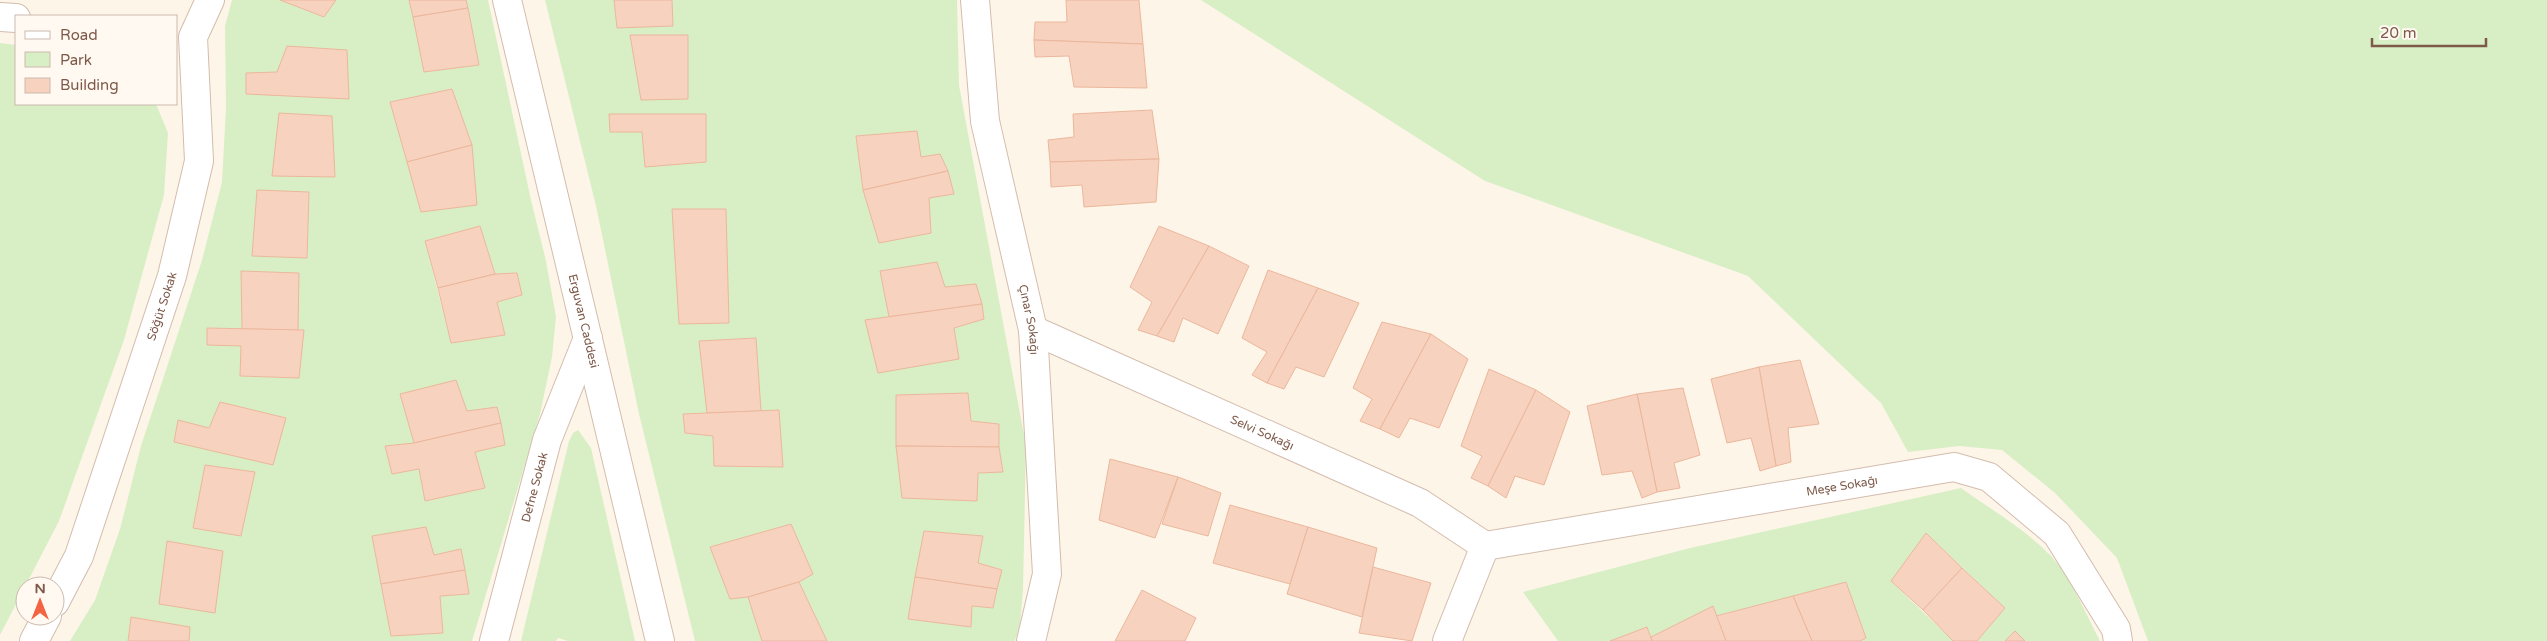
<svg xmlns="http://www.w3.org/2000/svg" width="2547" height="641" font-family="'Varela Round',sans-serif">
  <rect width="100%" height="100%" fill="#fef5e9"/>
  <g fill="#d8efc5" fill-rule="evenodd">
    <path d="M 232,0 L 280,0 L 324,17 L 336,0 L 409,0 L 425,72 L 479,65 L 466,0 L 488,0 L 531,200 L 546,261 L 556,317 L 552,357 L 540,414 L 472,641 L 189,641 L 189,627 L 132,617 L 128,641 L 70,641 L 95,600 L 120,529 L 141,446 L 202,260 L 222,182 L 226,107 L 225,26 ZM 452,89 L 472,145 L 421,212 L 390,102 ZM 480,226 L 495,274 L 517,273 L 521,295 L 497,302 L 505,335 L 451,343 L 425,241 ZM 241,271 L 298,273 L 298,330 L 304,331 L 299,378 L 241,376 L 241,346 L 207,345 L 207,328 L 242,329 ZM 400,394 L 467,411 L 497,407 L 505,444 L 475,452 L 485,488 L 425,501 L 419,469 L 392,474 L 385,447 L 414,443 ZM 426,528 L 434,555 L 461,549 L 469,594 L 440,596 L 443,633 L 391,636 L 372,536 Z"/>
    <path d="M 545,0 L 957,0 L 959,85 L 1026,446 L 1023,590 L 1020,624 L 1015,641 L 827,641 L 799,582 L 813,574 L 791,524 L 710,547 L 730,599 L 748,597 L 762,641 L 695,641 L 639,414 L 596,206 ZM 916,131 L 921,157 L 940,155 L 948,171 L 929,198 L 931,233 L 879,243 L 863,190 L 856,136 ZM 937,262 L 945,287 L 982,304 L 984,319 L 954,328 L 959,359 L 879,372 L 865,320 L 889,317 L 880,271 ZM 755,338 L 761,411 L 779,411 L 783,467 L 714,466 L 713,436 L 686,433 L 683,414 L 707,413 L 699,341 ZM 968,393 L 971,421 L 999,424 L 999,447 L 1003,472 L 978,473 L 976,501 L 902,498 L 896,447 L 896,395 ZM 924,531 L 983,536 L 978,563 L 1001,570 L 993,608 L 972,606 L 971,627 L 909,619 Z"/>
    <path d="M 1201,0 L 2547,0 L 2547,641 L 2148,641 L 2117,558 L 2055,493 L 2002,450 L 1959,446 L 1908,452 L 1881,403 L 1748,276 L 1485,181 Z"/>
    <path d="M 0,43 L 16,45 L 16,104 L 156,104 L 168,133 L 164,195 L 124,340 L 59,521 L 0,635 Z"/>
    <path d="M 578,430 L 591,448 L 635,641 L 568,641 L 558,638 L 556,641 L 521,641 L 569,441 L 573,433 Z"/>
    <path d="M 1961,488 C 1990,509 2024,528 2050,555 C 2071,577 2086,614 2100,641 L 2025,641 L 2015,631 L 2005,641 L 1977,641 L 2005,608 L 1926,533 L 1891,581 L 1953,641 L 1860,641 L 1866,638 L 1846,583 L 1716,616 L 1712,607 L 1651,637 L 1647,627 L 1610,641 L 1558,641 L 1523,592 L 1690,548 Z"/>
  </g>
  <g fill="#f7d2be" stroke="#ebb79c">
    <path d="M 280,0 L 336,0 L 324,17 Z"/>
    <path d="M 409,0 L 466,0 L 468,8 L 413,17 Z"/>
    <path d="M 614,0 L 672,0 L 673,26 L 617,28 Z"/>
    <path d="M 1066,0 L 1139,0 L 1143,44 L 1034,40 L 1035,22 L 1067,22 Z"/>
    <path d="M 468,8 L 479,65 L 424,72 L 413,17 Z"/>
    <path d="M 630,35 L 688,35 L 688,99 L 641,100 Z"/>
    <path d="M 1034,40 L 1143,44 L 1147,88 L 1074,87 L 1069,56 L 1035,57 Z"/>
    <path d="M 287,46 L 347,50 L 349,99 L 246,94 L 246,73 L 277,72 Z"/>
    <path d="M 452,89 L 472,145 L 407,162 L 390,102 Z"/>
    <path d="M 1152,110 L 1159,159 L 1050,162 L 1048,140 L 1074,137 L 1073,114 Z"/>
    <path d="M 279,113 L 332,116 L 335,177 L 272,176 Z"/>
    <path d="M 609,114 L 706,114 L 706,162 L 645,167 L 642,132 L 610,132 Z"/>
    <path d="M 917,131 L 921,157 L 940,154 L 948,171 L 863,190 L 856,136 Z"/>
    <path d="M 472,145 L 477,205 L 421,212 L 407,162 Z"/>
    <path d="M 1159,159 L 1156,202 L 1084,207 L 1082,185 L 1051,187 L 1050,162 Z"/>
    <path d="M 948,171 L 954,194 L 929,198 L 931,233 L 879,243 L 863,190 Z"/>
    <path d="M 257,190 L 309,192 L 307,258 L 252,256 Z"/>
    <path d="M 672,209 L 726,209 L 729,323 L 679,324 Z"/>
    <path d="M 480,226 L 495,274 L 438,288 L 425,241 Z"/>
    <path d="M 1159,226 L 1209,246 L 1157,336 L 1138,330 L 1152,302 L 1130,287 Z"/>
    <path d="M 1209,246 L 1249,266 L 1218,334 L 1183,318 L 1174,342 L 1157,336 Z"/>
    <path d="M 937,262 L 945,287 L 976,284 L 982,304 L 889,317 L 880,271 Z"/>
    <path d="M 1268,270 L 1318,288 L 1267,383 L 1252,375 L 1267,352 L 1242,338 Z"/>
    <path d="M 241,271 L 299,273 L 298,330 L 242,329 Z"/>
    <path d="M 517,273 L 522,295 L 497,302 L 505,335 L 451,343 L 438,288 L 495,274 Z"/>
    <path d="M 1318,288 L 1359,303 L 1324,377 L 1296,367 L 1284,389 L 1267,383 Z"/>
    <path d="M 982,304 L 984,319 L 954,328 L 959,359 L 878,373 L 865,320 Z"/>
    <path d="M 1382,322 L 1431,334 L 1380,429 L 1360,421 L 1372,399 L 1353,388 Z"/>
    <path d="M 207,328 L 304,330 L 299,378 L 240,376 L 241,346 L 207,345 Z"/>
    <path d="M 1431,334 L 1468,359 L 1439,428 L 1410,418 L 1399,438 L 1380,429 Z"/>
    <path d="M 756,338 L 761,411 L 707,413 L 699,341 Z"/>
    <path d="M 1800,360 L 1819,424 L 1788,428 L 1791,462 L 1776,466 L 1759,367 Z"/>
    <path d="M 1759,367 L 1776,466 L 1760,471 L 1751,438 L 1727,443 L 1711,379 Z"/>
    <path d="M 1489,369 L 1536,390 L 1488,486 L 1471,478 L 1482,456 L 1461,446 Z"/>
    <path d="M 456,380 L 467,411 L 497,407 L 501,423 L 414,443 L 400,394 Z"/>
    <path d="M 1683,388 L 1700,455 L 1674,463 L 1680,488 L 1657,492 L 1637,394 Z"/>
    <path d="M 1536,390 L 1570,412 L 1544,485 L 1515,476 L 1506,498 L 1488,486 Z"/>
    <path d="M 968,393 L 971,421 L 999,424 L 999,447 L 896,446 L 896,395 Z"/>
    <path d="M 1637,394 L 1657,492 L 1642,498 L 1632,471 L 1602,475 L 1587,406 Z"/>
    <path d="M 220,402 L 286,418 L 273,465 L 174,442 L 178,420 L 209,428 Z"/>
    <path d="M 779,410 L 783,467 L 714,466 L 713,436 L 685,433 L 683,414 Z"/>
    <path d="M 501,423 L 505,445 L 475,452 L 485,488 L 425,501 L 419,469 L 392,474 L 385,446 L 414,443 Z"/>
    <path d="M 896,446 L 999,447 L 1003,472 L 978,473 L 977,501 L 902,498 Z"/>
    <path d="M 1110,459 L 1178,477 L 1155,538 L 1099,520 Z"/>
    <path d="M 205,465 L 255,472 L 241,536 L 193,528 Z"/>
    <path d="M 1178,477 L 1221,493 L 1208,536 L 1162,524 Z"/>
    <path d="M 1230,505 L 1308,527 L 1290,584 L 1213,563 Z"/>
    <path d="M 791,524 L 813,574 L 799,582 L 748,597 L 730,599 L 710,547 Z"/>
    <path d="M 426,527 L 434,555 L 461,549 L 465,570 L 381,584 L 372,536 Z"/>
    <path d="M 1308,527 L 1377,548 L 1362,617 L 1287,594 Z"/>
    <path d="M 924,531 L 983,536 L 978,563 L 1002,570 L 997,589 L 915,577 Z"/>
    <path d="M 1926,533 L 1962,568 L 1923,610 L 1891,581 Z"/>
    <path d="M 167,541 L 223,551 L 215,613 L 159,604 Z"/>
    <path d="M 1373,567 L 1431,583 L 1412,641 L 1359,633 Z"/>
    <path d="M 1962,568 L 2005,608 L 1977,641 L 1953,641 L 1923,610 Z"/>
    <path d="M 465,570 L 469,594 L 440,596 L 443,633 L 391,636 L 381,584 Z"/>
    <path d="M 915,577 L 997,589 L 993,608 L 972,606 L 971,627 L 908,619 Z"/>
    <path d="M 799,582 L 827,641 L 762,641 L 748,597 Z"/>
    <path d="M 1846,582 L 1866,638 L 1860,641 L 1812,641 L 1793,596 Z"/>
    <path d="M 1142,590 L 1196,618 L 1185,641 L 1115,641 Z"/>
    <path d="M 1793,596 L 1812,641 L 1726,641 L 1716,616 Z"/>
    <path d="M 1713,606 L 1726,641 L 1652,641 L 1651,637 Z"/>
    <path d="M 131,617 L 190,627 L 189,641 L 128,641 Z"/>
    <path d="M 1647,627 L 1652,641 L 1610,641 Z"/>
    <path d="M 2015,631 L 2025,641 L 2005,641 Z"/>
  </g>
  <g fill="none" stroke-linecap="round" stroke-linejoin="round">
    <g stroke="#d3bcad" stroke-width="30">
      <g id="minor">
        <path id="s1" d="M 507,0 L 660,641"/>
        <path id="s2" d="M 975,0 L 985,121 L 1033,330 L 1047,574 L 1031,641"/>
        <path d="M 0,17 L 16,18"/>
        <path id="s3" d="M 1033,330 L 1420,503 L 1485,546"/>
        <path id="s4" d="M 1485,546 L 1954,467 L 1989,477 L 2057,534 L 2116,629 L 2118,641"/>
        <path id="s5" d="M 55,602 L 79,556 L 172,276 L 199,161 L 193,37 L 210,0"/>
        <path d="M 34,641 L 47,616"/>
        <path id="s6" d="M 494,641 L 547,440 L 588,338"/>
        <path d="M 1447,641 L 1485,546"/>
      </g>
    </g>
    <use href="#minor" stroke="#fff" stroke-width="28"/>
  </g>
  <g text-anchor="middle" stroke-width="5" stroke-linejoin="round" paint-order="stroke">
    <g font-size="12" fill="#7d5949" stroke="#fff9f2">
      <text dy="4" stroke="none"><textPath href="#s5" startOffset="315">Söğüt Sokak</textPath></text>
      <text dy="4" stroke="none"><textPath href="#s2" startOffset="325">Çınar Sokağı</textPath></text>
      <text dy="4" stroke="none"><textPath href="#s1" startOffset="330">Erguvan Caddesi</textPath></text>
      <text dy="4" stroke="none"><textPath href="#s3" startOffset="251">Selvi Sokağı</textPath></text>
      <text dy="4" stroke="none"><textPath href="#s4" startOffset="362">Meşe Sokağı</textPath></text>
      <text dy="4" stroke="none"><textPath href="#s6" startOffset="159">Defne Sokak</textPath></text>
    </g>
  </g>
  <rect x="15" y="15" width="162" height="90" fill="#fff9f2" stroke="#cbb9ae"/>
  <rect x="25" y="31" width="25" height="8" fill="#ffffff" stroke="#cbb9ae"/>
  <text x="60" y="40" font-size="15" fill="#7d5949">Road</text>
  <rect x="25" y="52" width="25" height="15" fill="#d8efc5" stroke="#cbb9ae"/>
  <text x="60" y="65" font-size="15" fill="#7d5949">Park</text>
  <rect x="25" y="78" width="25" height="15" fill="#f7d2be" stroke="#cbb9ae"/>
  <text x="60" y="90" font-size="15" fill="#7d5949">Building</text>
  <g transform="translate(40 601)"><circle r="24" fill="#fff9f2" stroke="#cbb9ae"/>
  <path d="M0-4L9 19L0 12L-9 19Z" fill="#f36443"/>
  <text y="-8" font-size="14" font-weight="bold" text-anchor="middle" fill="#7d5949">N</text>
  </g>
  <path d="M2372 38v8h114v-8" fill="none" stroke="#7d5949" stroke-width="2.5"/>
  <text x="2380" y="38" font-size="15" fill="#7d5949" stroke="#fff9f2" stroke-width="4" paint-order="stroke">20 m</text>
</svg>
